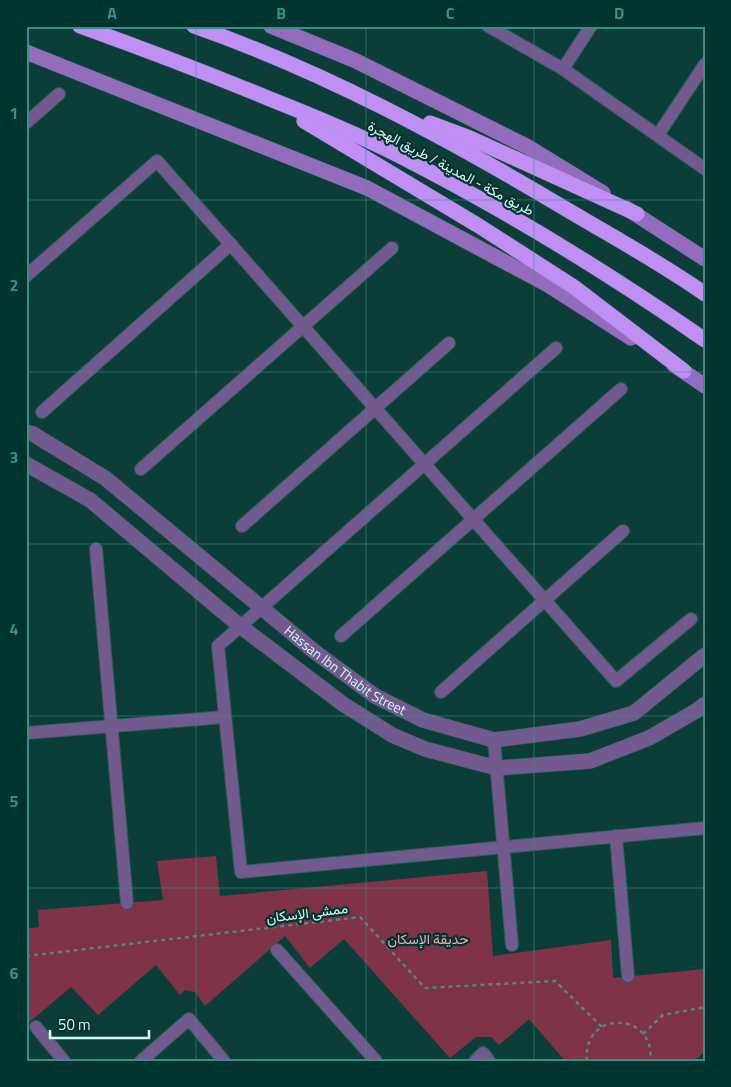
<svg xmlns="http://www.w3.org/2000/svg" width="731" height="1087" font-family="'Titillium Web',Vazirmatn,sans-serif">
  <rect width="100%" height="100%" fill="#0c3e39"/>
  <path fill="#7f3349" d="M 216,856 L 220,896 L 487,871 L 493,956 L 611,940 L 613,978 L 705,969 L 705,1051 L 694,1061 L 565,1061 L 529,1019 L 499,1045 L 491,1037 L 476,1037 L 450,1058 L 344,939 L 310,968 L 285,936 L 205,1006 L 195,992 L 185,990 L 180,995 L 156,965 L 98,1015 L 71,987 L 26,1025 L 26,929 L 39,927 L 38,910 L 163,900 L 157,861 Z"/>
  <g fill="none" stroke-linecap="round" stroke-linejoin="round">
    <g stroke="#2c5c57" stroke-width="14">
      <g id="minor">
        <path d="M 488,26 L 563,69 L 705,169"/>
        <path d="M 563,69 L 591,26"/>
        <path d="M 26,123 L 59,94"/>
        <path d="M 658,135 L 705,64"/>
        <path d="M 26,276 L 157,161 L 616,681 L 691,619"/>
        <path d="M 556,348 L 218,646 L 241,872 L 705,828"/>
        <path d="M 42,412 L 231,244"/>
        <path d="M 141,469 L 392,248"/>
        <path d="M 242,526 L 449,343"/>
        <path d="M 96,549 L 127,903"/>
        <path d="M 341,636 L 621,389"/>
        <path d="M 441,692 L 623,531"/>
        <path d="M 26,733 L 225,717"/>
        <path d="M 494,740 L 512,945"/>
        <path d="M 616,836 L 628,976"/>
        <path d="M 277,950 L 376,1061"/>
        <path d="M 36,1027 L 64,1061"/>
        <path d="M 141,1061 L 189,1019 L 224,1061"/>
        <path d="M 475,1061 L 483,1053 L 489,1061"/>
      </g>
    </g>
    <g stroke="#2c5c57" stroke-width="16">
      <g id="tertiary">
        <path id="s1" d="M 26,432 L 33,434 L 105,478 L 315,652 L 375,696 L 423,720 L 494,740 L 580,729 L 634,713 L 705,655"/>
        <path d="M 26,464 L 90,500 L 240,626 L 343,704 L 392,735 L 425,749 L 497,768 L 590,761 L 649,738 L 696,711 L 705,704"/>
      </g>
    </g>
    <g stroke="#2c5c57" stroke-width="16">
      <g id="secondary">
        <path d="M 271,26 L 354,60 L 528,147 L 603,193"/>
        <path d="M 26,52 L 367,188 L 548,285 L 631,338"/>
        <path d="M 626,208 L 705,259"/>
        <path d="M 674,365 L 705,386"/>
      </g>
    </g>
    <g stroke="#2c5c57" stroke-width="16">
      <g id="motorway">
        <path d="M 80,26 C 144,49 207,73 270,99 C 313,116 357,134 398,155 C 504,209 607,272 705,340"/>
        <path d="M 194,26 C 325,72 447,138 566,209 C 613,237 661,263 705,294"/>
        <path d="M 304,121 L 479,226 L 574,287 L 684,371"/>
        <path d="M 430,123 L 470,138 L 637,214"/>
      </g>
    </g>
    <g stroke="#56847f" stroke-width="2.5" stroke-dasharray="4 4" stroke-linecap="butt">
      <path d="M 26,956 L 360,917 L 425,988 L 555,981 L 602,1027"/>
      <path d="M 643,1034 L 663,1015 L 705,1007"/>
      <path d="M 587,1061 C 582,1008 657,1012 650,1061"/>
    </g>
    <use href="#minor" stroke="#725a8e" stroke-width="12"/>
    <use href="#tertiary" stroke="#725a8e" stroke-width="15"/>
    <use href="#secondary" stroke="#946cbe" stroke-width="15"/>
    <use href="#motorway" stroke="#bf8ff4" stroke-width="15"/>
  </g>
  <path fill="none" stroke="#369189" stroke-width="1" stroke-opacity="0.55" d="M 196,26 L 196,1061M 366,26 L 366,1061M 534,26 L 534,1061M 26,200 L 705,200M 26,372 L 705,372M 26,544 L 705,544M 26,716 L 705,716M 26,888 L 705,888"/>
  <g text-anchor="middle" stroke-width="4.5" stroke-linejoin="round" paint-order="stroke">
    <g font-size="14" fill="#d2fbf5" stroke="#00342f">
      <text transform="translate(451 168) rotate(28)" y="5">طريق مكة - المدينة / طريق الهجرة</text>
      <text dy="5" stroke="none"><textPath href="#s1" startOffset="400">Hassan Ibn Thabit Street</textPath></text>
      <text transform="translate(307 913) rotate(-7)" y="5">ممشى الإسكان</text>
    </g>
    <g font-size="14" fill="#f6a8b9" stroke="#00342f">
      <text x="428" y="944">حديقة الإسكان</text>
    </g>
  </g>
  <rect width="731" height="1087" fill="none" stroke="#00342f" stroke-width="55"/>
  <path d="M50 1030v8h99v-8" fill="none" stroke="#d2fbf5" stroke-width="2.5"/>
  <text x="58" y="1030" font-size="15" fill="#d2fbf5" stroke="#00342f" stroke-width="4" paint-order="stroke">50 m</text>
  <rect x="28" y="28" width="676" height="1032" fill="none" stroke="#369189" stroke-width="2"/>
  <g font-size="16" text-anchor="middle" font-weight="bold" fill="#369189">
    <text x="112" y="19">A</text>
    <text x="281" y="19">B</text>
    <text x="450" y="19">C</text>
    <text x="619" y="19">D</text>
    <text x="14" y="119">1</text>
    <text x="14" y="291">2</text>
    <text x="14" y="463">3</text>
    <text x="14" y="635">4</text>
    <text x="14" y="807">5</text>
    <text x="14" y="979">6</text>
  </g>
</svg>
